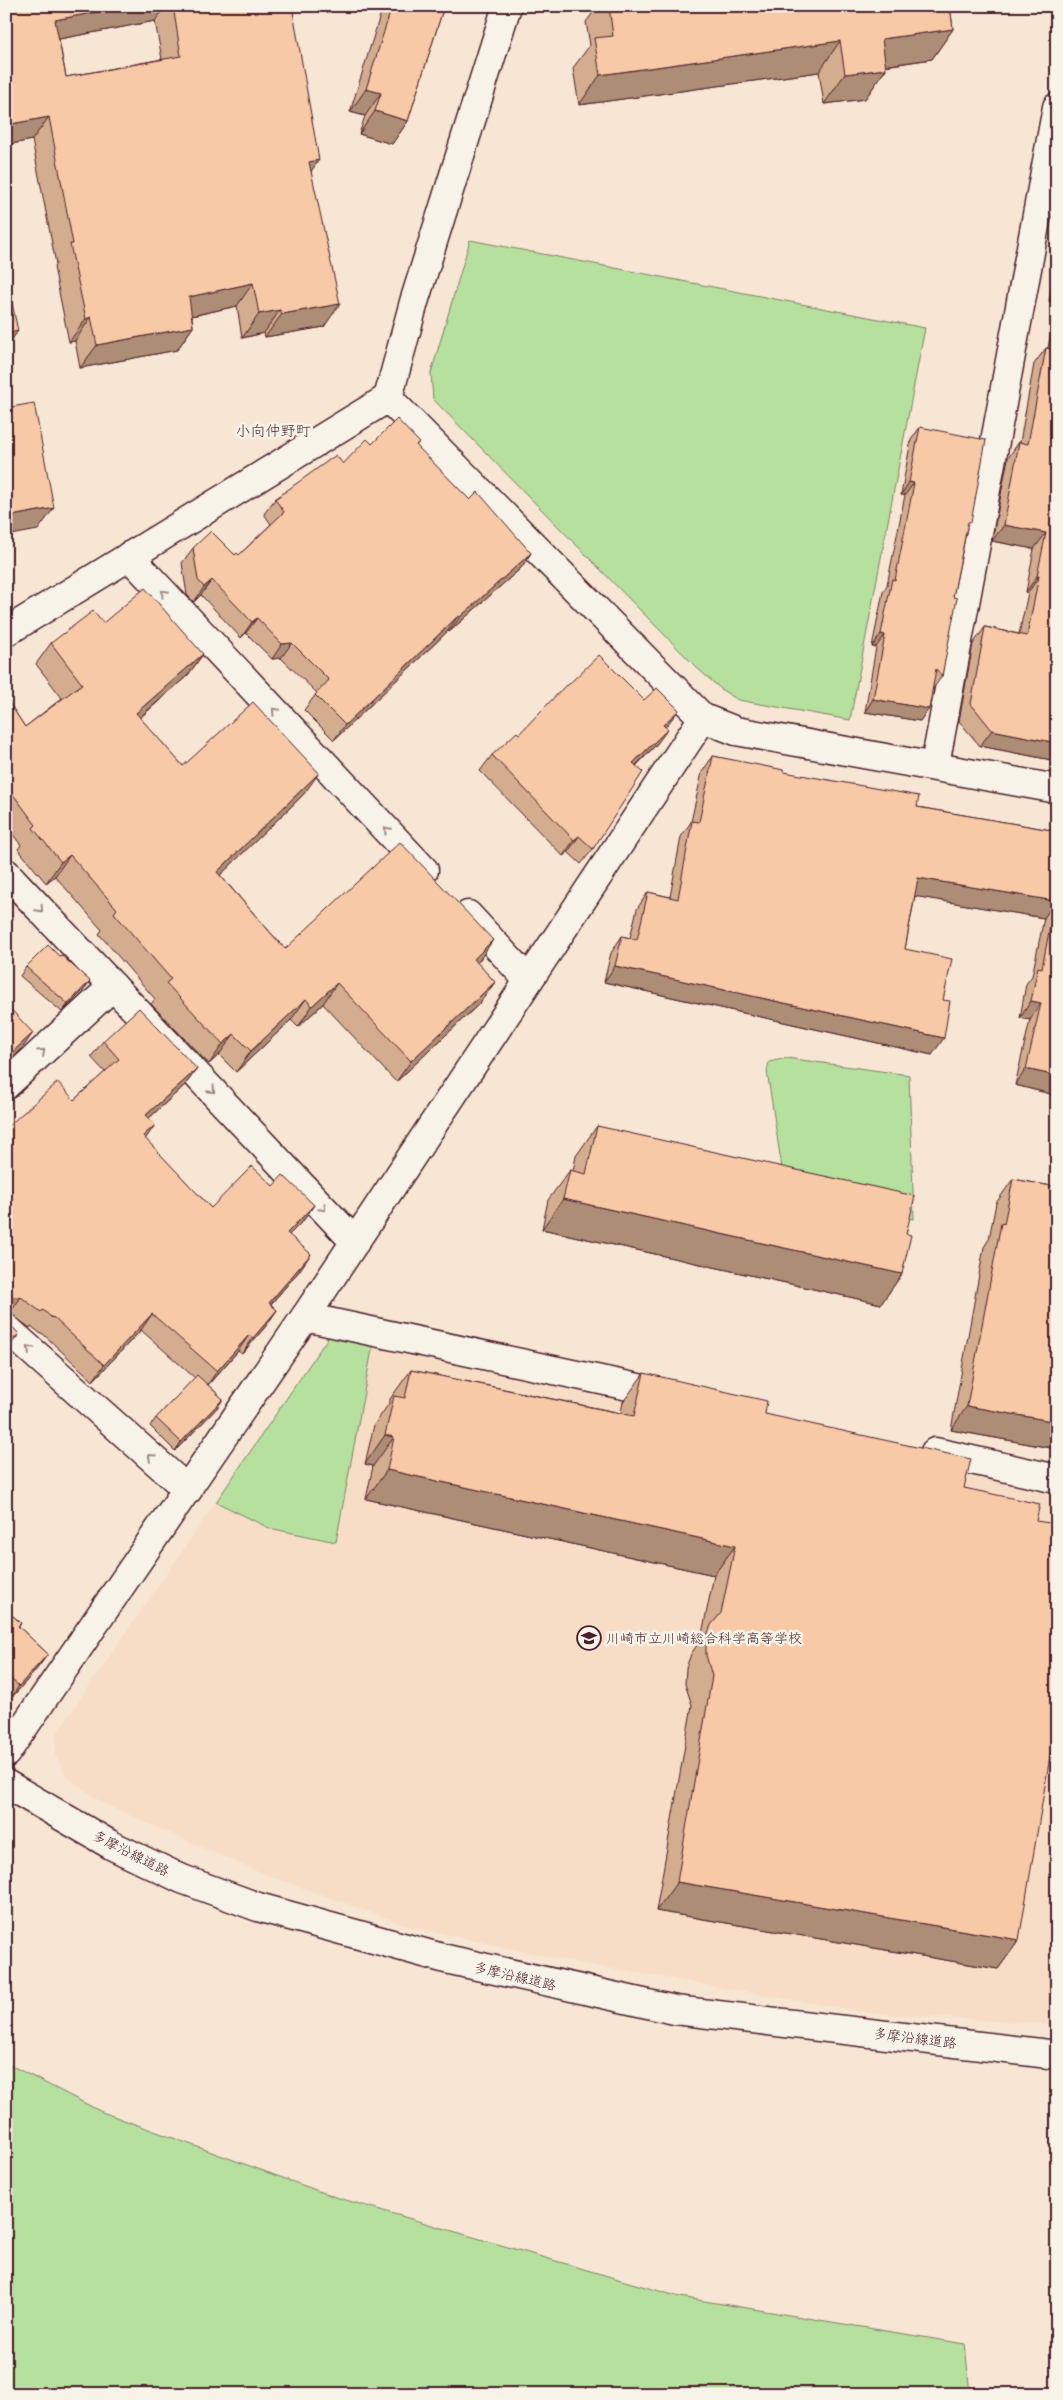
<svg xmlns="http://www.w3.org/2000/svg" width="1063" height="2400" font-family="'Patrick Hand','Klee One',sans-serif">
  <rect width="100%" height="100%" fill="#f7e6d4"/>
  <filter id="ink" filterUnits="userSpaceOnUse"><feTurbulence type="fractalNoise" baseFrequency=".02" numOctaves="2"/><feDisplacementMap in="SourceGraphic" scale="10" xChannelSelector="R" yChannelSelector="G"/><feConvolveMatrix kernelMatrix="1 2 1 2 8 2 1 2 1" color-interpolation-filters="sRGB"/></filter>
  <g filter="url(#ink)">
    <path fill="#f7ddc6" d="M 373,1344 L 1057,1490 L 1057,2025 L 868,2013 L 573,1962 L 411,1927 L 256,1871 L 104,1804 L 68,1778 L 55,1755 L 56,1734 L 216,1502 L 269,1528 L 336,1542 Z"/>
    <g fill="#b5e09e" stroke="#808064">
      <path d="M 470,240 L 925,328 L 850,720 L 738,700 L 722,690 L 697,668 L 433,399 L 431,373 Z"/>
      <path d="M 787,1058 L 909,1075 L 914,1219 L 787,1201 L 767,1071 L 769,1062 Z"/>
      <path d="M 329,1336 L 373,1344 L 336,1542 L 269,1528 L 216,1502 Z"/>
      <path d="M 6,2063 L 102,2112 L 332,2196 L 680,2297 L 965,2344 L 970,2394 L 6,2394 Z"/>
    </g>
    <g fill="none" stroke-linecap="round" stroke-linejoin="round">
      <g stroke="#4a1f2b" stroke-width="31">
        <g id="minor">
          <path d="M 388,398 L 414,302 L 507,6"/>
          <path d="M 129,556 L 424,870"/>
          <path d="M 6,632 L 388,398 L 703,718 L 736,731 L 1057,789"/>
          <path d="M 935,765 L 1057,107"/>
          <path d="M 6,873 L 355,1242"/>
          <path d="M 468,915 L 528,980"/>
          <path d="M 6,1085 L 113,986"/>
          <path d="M 6,1328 L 188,1490"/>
          <path d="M 671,1395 L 305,1317 L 703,718"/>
          <path d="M 935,1452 L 1057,1479"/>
          <path d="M 6,1753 L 305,1317"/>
        </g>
      </g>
      <g stroke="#4a1f2b" stroke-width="31">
        <path id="major" d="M 6,1784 L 113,1846 L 182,1879 L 258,1907 L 446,1959 L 675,2010 L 1057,2055"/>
      </g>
      <use href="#minor" stroke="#f7f3e8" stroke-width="28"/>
      <use href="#major" stroke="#f7f3e8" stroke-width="28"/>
    </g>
    <g fill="#d4ad8f" stroke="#4a1f2b" fill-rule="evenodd">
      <path d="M 6,6 L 292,6 L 311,171 L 324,327 L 265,337 L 264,333 L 242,338 L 237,306 L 192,316 L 193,327 L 177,350 L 80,368 L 75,341 L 69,342 L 54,267 L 56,264 L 32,140 L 6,145 ZM 155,21 L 162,59 L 66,77 L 59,39 Z"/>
      <path d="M 383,6 L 444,6 L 408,121 L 392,144 L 359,134 L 365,116 L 350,112 Z"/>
      <path d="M 598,6 L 950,6 L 953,29 L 932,59 L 885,66 L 886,69 L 865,99 L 824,104 L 819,72 L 579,105 L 573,68 L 590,45 L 586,22 Z"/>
      <path d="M 1057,259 L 1057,761 L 980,746 L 959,721 L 973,644 L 985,627 L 1019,634 L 1028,593 L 1026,592 L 1034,549 L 992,541 L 1008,458 L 1019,442 L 1020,442 L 1034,364 L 1046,348 L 1048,348 L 1056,306 L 1052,306 L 1053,302 L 1049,301 Z"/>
      <path d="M 920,427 L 967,528 L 953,597 L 942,676 L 933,689 L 933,688 L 920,721 L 865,712 L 876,647 L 872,647 L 883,592 L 887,585 L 905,495 L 901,495 L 911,440 Z"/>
      <path d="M 419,442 L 416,446 L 470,500 L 531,553 L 521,568 L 449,632 L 448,631 L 334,740 L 304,710 L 317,693 L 281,658 L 272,659 L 246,633 L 241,638 L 201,595 L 194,602 L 187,595 L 182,563 L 193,548 L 239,555 L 271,524 L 264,514 L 275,499 L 343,464 L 372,444 Z"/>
      <path d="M 103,623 L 203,654 L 188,675 L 140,718 L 183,766 L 304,794 L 220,875 L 285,949 L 479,961 L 477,963 L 495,982 L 480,1003 L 396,1082 L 323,1004 L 298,1027 L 291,1020 L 236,1072 L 219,1055 L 209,1064 L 151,1004 L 155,999 L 99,934 L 102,930 L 55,876 L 46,883 L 18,849 L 21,845 L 6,826 L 6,698 L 25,727 L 62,698 L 36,664 L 51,643 Z"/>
      <path d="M 567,686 L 667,725 L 665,727 L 656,745 L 636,766 L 593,849 L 581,864 L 568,852 L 563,856 L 480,771 L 492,755 L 519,734 Z"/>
      <path d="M 713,756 L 784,772 L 917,807 L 1051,830 L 1055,804 L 1057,801 L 1057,1092 L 1053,1091 L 1051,1094 L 1015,1085 L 1030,1020 L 1020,1018 L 1026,984 L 1032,976 L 1044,918 L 915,896 L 905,949 L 943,1000 L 932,1055 L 604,982 L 611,953 L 622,936 L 630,938 L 637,909 L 648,892 L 670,897 L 681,837 L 691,822 L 702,772 Z"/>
      <path d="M 26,967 L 84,990 L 62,1012 L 20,976 Z"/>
      <path d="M 103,1041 L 197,1069 L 185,1085 L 149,1118 L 145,1139 L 211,1208 L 273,1186 L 314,1205 L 303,1221 L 289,1235 L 300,1270 L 271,1304 L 277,1310 L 266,1326 L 242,1354 L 238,1351 L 208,1385 L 223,1399 L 217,1408 L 175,1451 L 150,1426 L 156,1418 L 195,1378 L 141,1330 L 93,1381 L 42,1333 L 41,1334 L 31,1326 L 30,1328 L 10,1313 L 6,1313 L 6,1128 L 74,1100 L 105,1072 L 91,1057 Z"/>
      <path d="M 597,1126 L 906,1234 L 902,1274 L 881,1304 L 542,1229 L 548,1200 L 570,1170 L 573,1171 L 576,1156 Z"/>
      <path d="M 1013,1179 L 1057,1187 L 1057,1449 L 951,1430 L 984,1247 L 989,1239 L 996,1203 Z"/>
      <path d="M 411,1370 L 621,1413 L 623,1402 L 644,1373 L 765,1414 L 964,1488 L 1036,1521 L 1019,1940 L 998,1969 L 656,1911 L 692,1705 L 685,1684 L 686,1668 L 691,1654 L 701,1639 L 714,1575 L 366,1499 L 373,1466 L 365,1464 L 374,1425 L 390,1402 L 390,1399 Z"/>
      <path d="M 6,1610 L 21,1623 L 19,1627 L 48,1654 L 36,1670 L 7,1703 Z"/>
    </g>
    <g fill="#ad8d74" stroke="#4a1f2b">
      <path d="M 128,6 L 166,6 L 155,21 L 38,43 L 55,20 Z"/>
      <path d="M 953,29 L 932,59 L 860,69 L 882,39 Z"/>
      <path d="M 840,41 L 819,72 L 579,105 L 600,75 Z"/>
      <path d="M 886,69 L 865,99 L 824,104 L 845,74 Z"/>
      <path d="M 366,89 L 381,93 L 365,116 L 350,112 Z"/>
      <path d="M 375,111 L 408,121 L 392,144 L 359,134 Z"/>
      <path d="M 49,117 L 32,140 L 6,145 L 6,125 Z"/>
      <path d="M 319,160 L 303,183 L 309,162 Z"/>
      <path d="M 253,283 L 237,306 L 172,320 L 189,297 Z"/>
      <path d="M 1057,290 L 1057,296 L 1053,302 L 1049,301 Z"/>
      <path d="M 1057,299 L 1057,306 L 1052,306 Z"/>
      <path d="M 340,304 L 324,327 L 265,337 L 282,314 Z"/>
      <path d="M 280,310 L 264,333 L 242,338 L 259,314 Z"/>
      <path d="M 91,317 L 75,341 L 69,342 L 86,319 Z"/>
      <path d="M 193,327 L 177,350 L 80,368 L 97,345 Z"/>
      <path d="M 18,331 L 6,348 L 6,333 Z"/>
      <path d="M 909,482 L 914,483 L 905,495 L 901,495 Z"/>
      <path d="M 54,508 L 38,530 L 6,536 L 6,517 Z"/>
      <path d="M 1004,525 L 1046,533 L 1034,549 L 992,541 Z"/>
      <path d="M 531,553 L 521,568 L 449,632 L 460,617 Z"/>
      <path d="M 1037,576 L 1039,576 L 1028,593 L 1026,592 Z"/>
      <path d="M 212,580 L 201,595 L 194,602 L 204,587 Z"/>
      <path d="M 458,616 L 448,631 L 334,740 L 345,725 Z"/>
      <path d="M 257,618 L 246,633 L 241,638 L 252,622 Z"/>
      <path d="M 881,634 L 885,635 L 876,647 L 872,647 Z"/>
      <path d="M 292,643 L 281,658 L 272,659 L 282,644 Z"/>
      <path d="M 203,654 L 188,675 L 121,734 L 136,713 Z"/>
      <path d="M 873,699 L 929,709 L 920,721 L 865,712 Z"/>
      <path d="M 679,710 L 667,725 L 651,741 L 663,725 Z"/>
      <path d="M 668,729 L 656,745 L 622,779 L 633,763 Z"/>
      <path d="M 992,730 L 1057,743 L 1057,761 L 980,746 Z"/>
      <path d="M 319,773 L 304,794 L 202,893 L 217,872 Z"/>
      <path d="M 579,836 L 568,852 L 563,856 L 574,840 Z"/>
      <path d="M 70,855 L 55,876 L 46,883 L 61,862 Z"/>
      <path d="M 918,878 L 1055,901 L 1044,918 L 907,895 Z"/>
      <path d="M 493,940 L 479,961 L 459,980 L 474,959 Z"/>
      <path d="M 615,966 L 944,1038 L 932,1055 L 604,982 Z"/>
      <path d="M 90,981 L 84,990 L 62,1012 L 68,1004 Z"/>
      <path d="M 495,982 L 480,1003 L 396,1082 L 411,1061 Z"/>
      <path d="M 337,983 L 323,1004 L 298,1027 L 312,1006 Z"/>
      <path d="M 306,999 L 291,1020 L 236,1072 L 251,1051 Z"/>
      <path d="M 1031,1001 L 1041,1003 L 1030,1020 L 1020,1018 Z"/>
      <path d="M 33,1033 L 21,1050 L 6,1064 L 6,1058 Z"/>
      <path d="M 234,1034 L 219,1055 L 209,1064 L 223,1044 Z"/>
      <path d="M 197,1069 L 185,1085 L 135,1131 L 146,1115 Z"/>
      <path d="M 1026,1069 L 1057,1076 L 1057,1092 L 1053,1091 L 1051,1094 L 1015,1085 Z"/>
      <path d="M 155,1125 L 144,1141 L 143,1136 Z"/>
      <path d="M 563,1199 L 902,1274 L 881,1304 L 542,1229 Z"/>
      <path d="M 314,1205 L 303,1221 L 275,1249 L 287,1233 Z"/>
      <path d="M 311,1254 L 300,1270 L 258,1319 L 269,1303 Z"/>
      <path d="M 13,1297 L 21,1297 L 10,1313 L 6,1313 L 6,1301 Z"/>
      <path d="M 277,1310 L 266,1326 L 242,1354 L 253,1338 Z"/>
      <path d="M 152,1314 L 141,1330 L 93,1381 L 104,1365 Z"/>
      <path d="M 19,1334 L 7,1350 L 6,1351 L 6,1346 Z"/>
      <path d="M 249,1335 L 238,1351 L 206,1387 L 217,1371 Z"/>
      <path d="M 223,1399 L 217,1408 L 175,1451 L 181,1442 Z"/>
      <path d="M 967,1406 L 1057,1422 L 1057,1449 L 951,1430 Z"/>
      <path d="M 385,1435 L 394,1437 L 373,1466 L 365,1464 Z"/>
      <path d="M 387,1470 L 735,1546 L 714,1575 L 366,1499 Z"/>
      <path d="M 48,1654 L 36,1670 L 7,1703 L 19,1686 Z"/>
      <path d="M 677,1882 L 1019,1940 L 998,1969 L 656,1911 Z"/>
    </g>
    <g fill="#f7c9a6" stroke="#4a1f2b">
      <path d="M 6,6 L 128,6 L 55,20 L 66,77 L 181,56 L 173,6 L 292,6 L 319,160 L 309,162 L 340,304 L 282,314 L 280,310 L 259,314 L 253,283 L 189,297 L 193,327 L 97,345 L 91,317 L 86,319 L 70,244 L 73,244 L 49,117 L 6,125 Z"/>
      <path d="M 392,6 L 444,6 L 408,121 L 375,111 L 381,93 L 366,89 Z"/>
      <path d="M 609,6 L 950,6 L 953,29 L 882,39 L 886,69 L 845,74 L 840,41 L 600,75 L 594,38 L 613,36 Z"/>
      <path d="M 6,275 L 18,331 L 6,333 Z"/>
      <path d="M 1046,348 L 1057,350 L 1057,349 L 1057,743 L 992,730 L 971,704 L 985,627 L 1027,636 L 1039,576 L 1037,576 L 1046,533 L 1004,525 L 1019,442 L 1028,444 Z"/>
      <path d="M 34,403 L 54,508 L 6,517 L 6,408 Z"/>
      <path d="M 397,419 L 419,442 L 416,445 L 470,500 L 478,492 L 531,553 L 460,617 L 458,616 L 345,725 L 315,695 L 329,680 L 292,643 L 282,644 L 257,618 L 252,622 L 212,580 L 204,587 L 198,580 L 193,548 L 211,531 L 235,555 L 237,553 L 239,555 L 284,512 L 275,499 L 336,455 L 343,464 L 367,439 L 372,444 Z"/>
      <path d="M 920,427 L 986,440 L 971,522 L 968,522 L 953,597 L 957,598 L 942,676 L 936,669 L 929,709 L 873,699 L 885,635 L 881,634 L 892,579 L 895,580 L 914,483 L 909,482 Z"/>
      <path d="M 145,588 L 203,654 L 136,713 L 183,766 L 253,702 L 319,773 L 217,872 L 285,949 L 400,842 L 493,940 L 474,959 L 495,982 L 411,1061 L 337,983 L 312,1006 L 306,999 L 251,1051 L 234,1034 L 223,1044 L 166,983 L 171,979 L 114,913 L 117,909 L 70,855 L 61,862 L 33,828 L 36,825 L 6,785 L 6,698 L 25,727 L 82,684 L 51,643 L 93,611 L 103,623 Z"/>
      <path d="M 599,655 L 644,700 L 657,688 L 679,710 L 663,725 L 668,729 L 633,763 L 643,772 L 593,849 L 579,836 L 574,840 L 492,755 L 517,732 L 519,734 L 566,685 L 567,686 Z"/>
      <path d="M 713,756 L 784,770 L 784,772 L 919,796 L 917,807 L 1057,831 L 1057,1076 L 1026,1069 L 1041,1003 L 1031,1001 L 1038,967 L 1042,968 L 1055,901 L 918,878 L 905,949 L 952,959 L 943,1000 L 950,1001 L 944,1038 L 615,966 L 622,936 L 637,940 L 648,892 L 678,899 L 692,821 L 699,822 Z"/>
      <path d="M 48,945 L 59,956 L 61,955 L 90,981 L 68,1004 L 26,967 Z"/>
      <path d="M 6,1004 L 33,1033 L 6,1058 Z"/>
      <path d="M 139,1008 L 197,1069 L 146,1115 L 155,1125 L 143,1136 L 211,1208 L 252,1166 L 273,1186 L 283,1175 L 314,1205 L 287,1233 L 311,1254 L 269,1303 L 277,1310 L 253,1338 L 249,1335 L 217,1371 L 152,1314 L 104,1365 L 53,1317 L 52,1318 L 43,1310 L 41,1312 L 21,1297 L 13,1297 L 6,1301 L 6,1229 L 11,1224 L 6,1217 L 6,1128 L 58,1082 L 74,1100 L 119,1059 L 103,1041 Z"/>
      <path d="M 597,1126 L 915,1196 L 906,1234 L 911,1235 L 902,1274 L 563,1199 L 570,1170 L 586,1174 Z"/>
      <path d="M 1013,1179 L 1057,1187 L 1057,1422 L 967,1406 L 1001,1223 L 1004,1224 Z"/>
      <path d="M 6,1320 L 19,1334 L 6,1346 Z"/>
      <path d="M 411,1370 L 634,1416 L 644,1373 L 767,1401 L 765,1414 L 971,1459 L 964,1488 L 1040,1504 L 1036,1521 L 1057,1524 L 1057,1715 L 1019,1940 L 677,1882 L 712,1676 L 706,1655 L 706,1639 L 711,1625 L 721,1613 L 735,1546 L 387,1470 L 394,1437 L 385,1435 L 394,1396 L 405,1398 Z"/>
      <path d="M 197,1375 L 223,1399 L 181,1442 L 156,1418 Z"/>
      <path d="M 6,1610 L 21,1623 L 18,1626 L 48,1654 L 19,1686 L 6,1675 Z"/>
    </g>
    <defs><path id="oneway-chevron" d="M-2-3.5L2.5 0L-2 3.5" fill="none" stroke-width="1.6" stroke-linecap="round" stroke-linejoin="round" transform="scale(1.25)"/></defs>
    <g stroke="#a0898a">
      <use href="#oneway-chevron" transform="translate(164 593) rotate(-133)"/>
      <use href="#oneway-chevron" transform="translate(275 711) rotate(-133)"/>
      <use href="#oneway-chevron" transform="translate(387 830) rotate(-133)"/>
      <use href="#oneway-chevron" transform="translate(40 909) rotate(47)"/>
      <use href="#oneway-chevron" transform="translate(42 1052) rotate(-43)"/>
      <use href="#oneway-chevron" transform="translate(212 1090) rotate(47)"/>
      <use href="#oneway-chevron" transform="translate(323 1208) rotate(47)"/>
      <use href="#oneway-chevron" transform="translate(30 1349) rotate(-138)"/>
      <use href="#oneway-chevron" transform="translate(151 1457) rotate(-138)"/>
    </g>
  </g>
  <defs>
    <g id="school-ring" transform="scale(1.25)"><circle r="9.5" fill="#f7f3e8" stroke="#4a1f2b" stroke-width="1.5"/><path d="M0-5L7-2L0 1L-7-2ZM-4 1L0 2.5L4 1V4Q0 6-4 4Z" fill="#4a1f2b"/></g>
  </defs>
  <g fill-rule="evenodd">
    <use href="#school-ring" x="589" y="1638"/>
  </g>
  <g text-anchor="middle" stroke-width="5" stroke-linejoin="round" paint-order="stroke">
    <g font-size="14" fill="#4a1f2b" stroke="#f7f3e8" text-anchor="start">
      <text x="606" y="1643">川崎市立川崎総合科学高等学校</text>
    </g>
    <g font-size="14" fill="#4a1f2b" stroke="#f7f3e8">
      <text transform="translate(131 1853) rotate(27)" y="5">多摩沿線道路</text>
      <text transform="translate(515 1976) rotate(13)" y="5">多摩沿線道路</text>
      <text transform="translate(915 2038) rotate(7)" y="5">多摩沿線道路</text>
    </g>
    <g font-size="15" fill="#4a1f2b" stroke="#f7f3e8">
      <text x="273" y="436">小向仲野町</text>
    </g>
  </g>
  <rect width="1063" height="2400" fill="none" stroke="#f7f3e8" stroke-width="25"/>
  <rect x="12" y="12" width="1038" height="2375" fill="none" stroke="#4a1f2b" stroke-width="2" filter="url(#ink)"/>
</svg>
